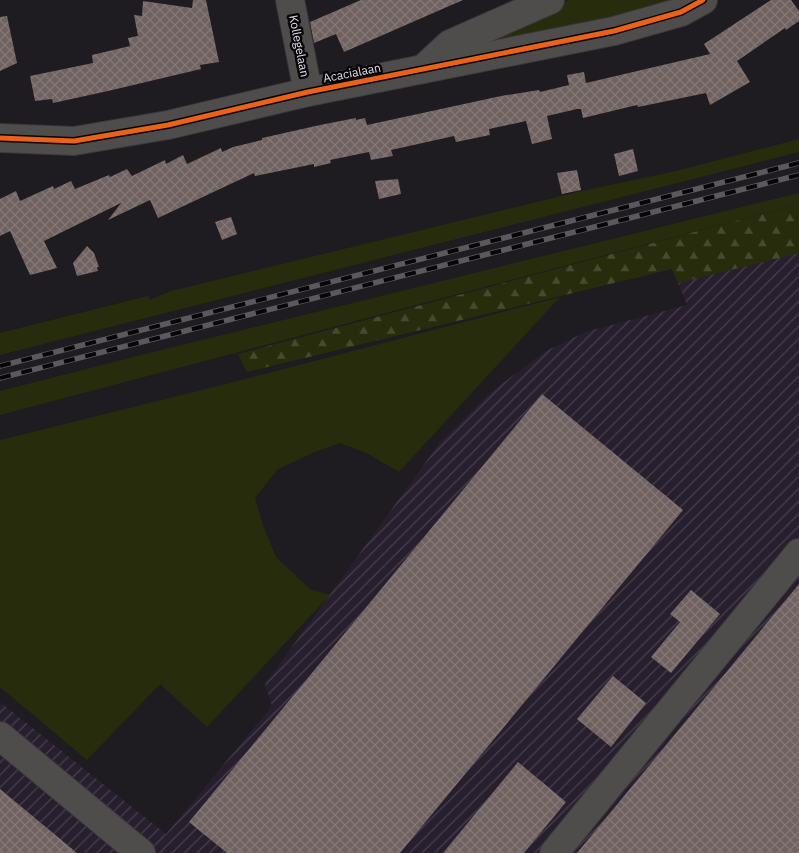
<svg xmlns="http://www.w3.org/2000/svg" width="799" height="853" font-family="'IBM Plex Sans',sans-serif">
  <defs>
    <pattern id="industrial-furrows" width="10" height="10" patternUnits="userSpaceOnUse" patternTransform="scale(1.25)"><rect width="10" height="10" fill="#281f2e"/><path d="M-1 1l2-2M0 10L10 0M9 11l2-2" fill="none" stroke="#473f4c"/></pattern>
    <pattern id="forest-firs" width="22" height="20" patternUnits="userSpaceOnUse" patternTransform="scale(1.25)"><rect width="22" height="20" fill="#272c0c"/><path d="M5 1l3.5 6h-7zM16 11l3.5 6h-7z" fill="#464a2f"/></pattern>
    <pattern id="building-cross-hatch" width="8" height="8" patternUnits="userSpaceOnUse" patternTransform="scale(1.25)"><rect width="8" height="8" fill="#706260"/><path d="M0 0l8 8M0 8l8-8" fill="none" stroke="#847877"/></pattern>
  </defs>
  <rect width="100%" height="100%" fill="#1e1b21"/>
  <path fill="url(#industrial-furrows)" d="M 799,253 L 799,853 L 0,853 L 0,702 L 166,834 L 272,706 L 265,684 L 441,441 L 491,392 L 544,352 L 585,332 L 687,305 L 678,283 Z"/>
  <g fill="#272c0c">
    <path d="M 569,0 L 683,0 L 676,4 L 484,48 L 486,35 Z"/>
    <path d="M 799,139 L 799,152 L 0,355 L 0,333 L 148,296 L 150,300 L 171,291 L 582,191 L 676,171 Z"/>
    <path d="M 799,193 L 799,204 L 0,415 L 0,391 L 153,352 Z"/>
    <path d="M 560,297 L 399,472 L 368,454 L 340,443 L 315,452 L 278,469 L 255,498 L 263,525 L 276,557 L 310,589 L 330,595 L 207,727 L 160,684 L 87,760 L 0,687 L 0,440 L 226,384 Z"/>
  </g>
  <path fill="url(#forest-firs)" d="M 799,204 L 799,253 L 678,283 L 672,269 L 247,372 L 238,354 Z"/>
  <g fill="url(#building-cross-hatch)">
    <path d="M 193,0 L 206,0 L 219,62 L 200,65 L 201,69 L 108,91 L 53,103 L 52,99 L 35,101 L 30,76 L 93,63 L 92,55 L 130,46 L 128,38 L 138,36 L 134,15 L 142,16 L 143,1 L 192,8 Z"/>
    <path d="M 361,0 L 463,0 L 344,52 L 336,34 L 314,43 L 310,22 Z"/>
    <path d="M 771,0 L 791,0 L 799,11 L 799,21 L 786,30 L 785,28 L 737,61 L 750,82 L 710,105 L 706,93 L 638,107 L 637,105 L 583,118 L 581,109 L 577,109 L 547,116 L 552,139 L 532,144 L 526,121 L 489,129 L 490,135 L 456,142 L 454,136 L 391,150 L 393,156 L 371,160 L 369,152 L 330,160 L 331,163 L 314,167 L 314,164 L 255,176 L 254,173 L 158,218 L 150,200 L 108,220 L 121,203 L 44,241 L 57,268 L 30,275 L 10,231 L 0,236 L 0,199 L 16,191 L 20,201 L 53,186 L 54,189 L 71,181 L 75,189 L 109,175 L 110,177 L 127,169 L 132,176 L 165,160 L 166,164 L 183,155 L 187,164 L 221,148 L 222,152 L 233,147 L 262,140 L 262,138 L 320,125 L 356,118 L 356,120 L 365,118 L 367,125 L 501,96 L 539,90 L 540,92 L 569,85 L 567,75 L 584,72 L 586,83 L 710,54 L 704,44 Z"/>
    <path d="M 7,16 L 17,63 L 0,71 L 0,17 Z"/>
    <path d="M 633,149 L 638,171 L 619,176 L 614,154 Z"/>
    <path d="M 577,170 L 581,190 L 562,194 L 557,173 Z"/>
    <path d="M 398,179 L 401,194 L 379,199 L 375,181 Z"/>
    <path d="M 231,217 L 237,234 L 222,240 L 215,222 Z"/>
    <path d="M 87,246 L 94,253 L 99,267 L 97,267 L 98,271 L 77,276 L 73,263 Z"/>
    <path d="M 542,394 L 683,510 L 400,853 L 227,853 L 189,822 Z"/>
    <path d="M 799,584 L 799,853 L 577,853 Z"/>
    <path d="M 691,590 L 720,614 L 671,673 L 651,657 L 680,622 L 670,614 Z"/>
    <path d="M 613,676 L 646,703 L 611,747 L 577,719 Z"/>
    <path d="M 518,762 L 566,802 L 524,853 L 443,853 Z"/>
    <path d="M 0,789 L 77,853 L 0,853 Z"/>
  </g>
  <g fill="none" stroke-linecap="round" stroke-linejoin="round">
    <g stroke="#39373b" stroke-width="30">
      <g id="minor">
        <path d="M 290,0 L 308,92"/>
        <path d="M 423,69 L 450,44 L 550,0"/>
        <path d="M 0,138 L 74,141 L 168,125 L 308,92 L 614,31 L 681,12 L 703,0"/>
        <path d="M 0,736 L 141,853"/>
        <path d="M 554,853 L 799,553"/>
      </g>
    </g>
    <use href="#minor" stroke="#4f4c4c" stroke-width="28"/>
    <g stroke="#5b595c" stroke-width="5.5">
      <g id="rail">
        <path d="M 0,366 L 799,163"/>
        <path d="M 0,378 L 799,175"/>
      </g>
    </g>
    <use href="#rail" stroke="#080509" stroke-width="4" stroke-dasharray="11" stroke-linecap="butt"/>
    <g stroke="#080509" stroke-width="8">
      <path id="cycleway" d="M 0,138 L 74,141 L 168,125 L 308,92 L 614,31 L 681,12 L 703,0"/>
    </g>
    <use href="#cycleway" stroke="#ea6118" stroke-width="5"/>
  </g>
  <g text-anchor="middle" stroke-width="5" stroke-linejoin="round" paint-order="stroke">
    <g font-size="12" fill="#e0dce3" stroke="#080509">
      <text transform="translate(299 46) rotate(79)" y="4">Kollegelaan</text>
      <text transform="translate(352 73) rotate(-11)" y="4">Acacialaan</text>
    </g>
  </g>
</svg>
